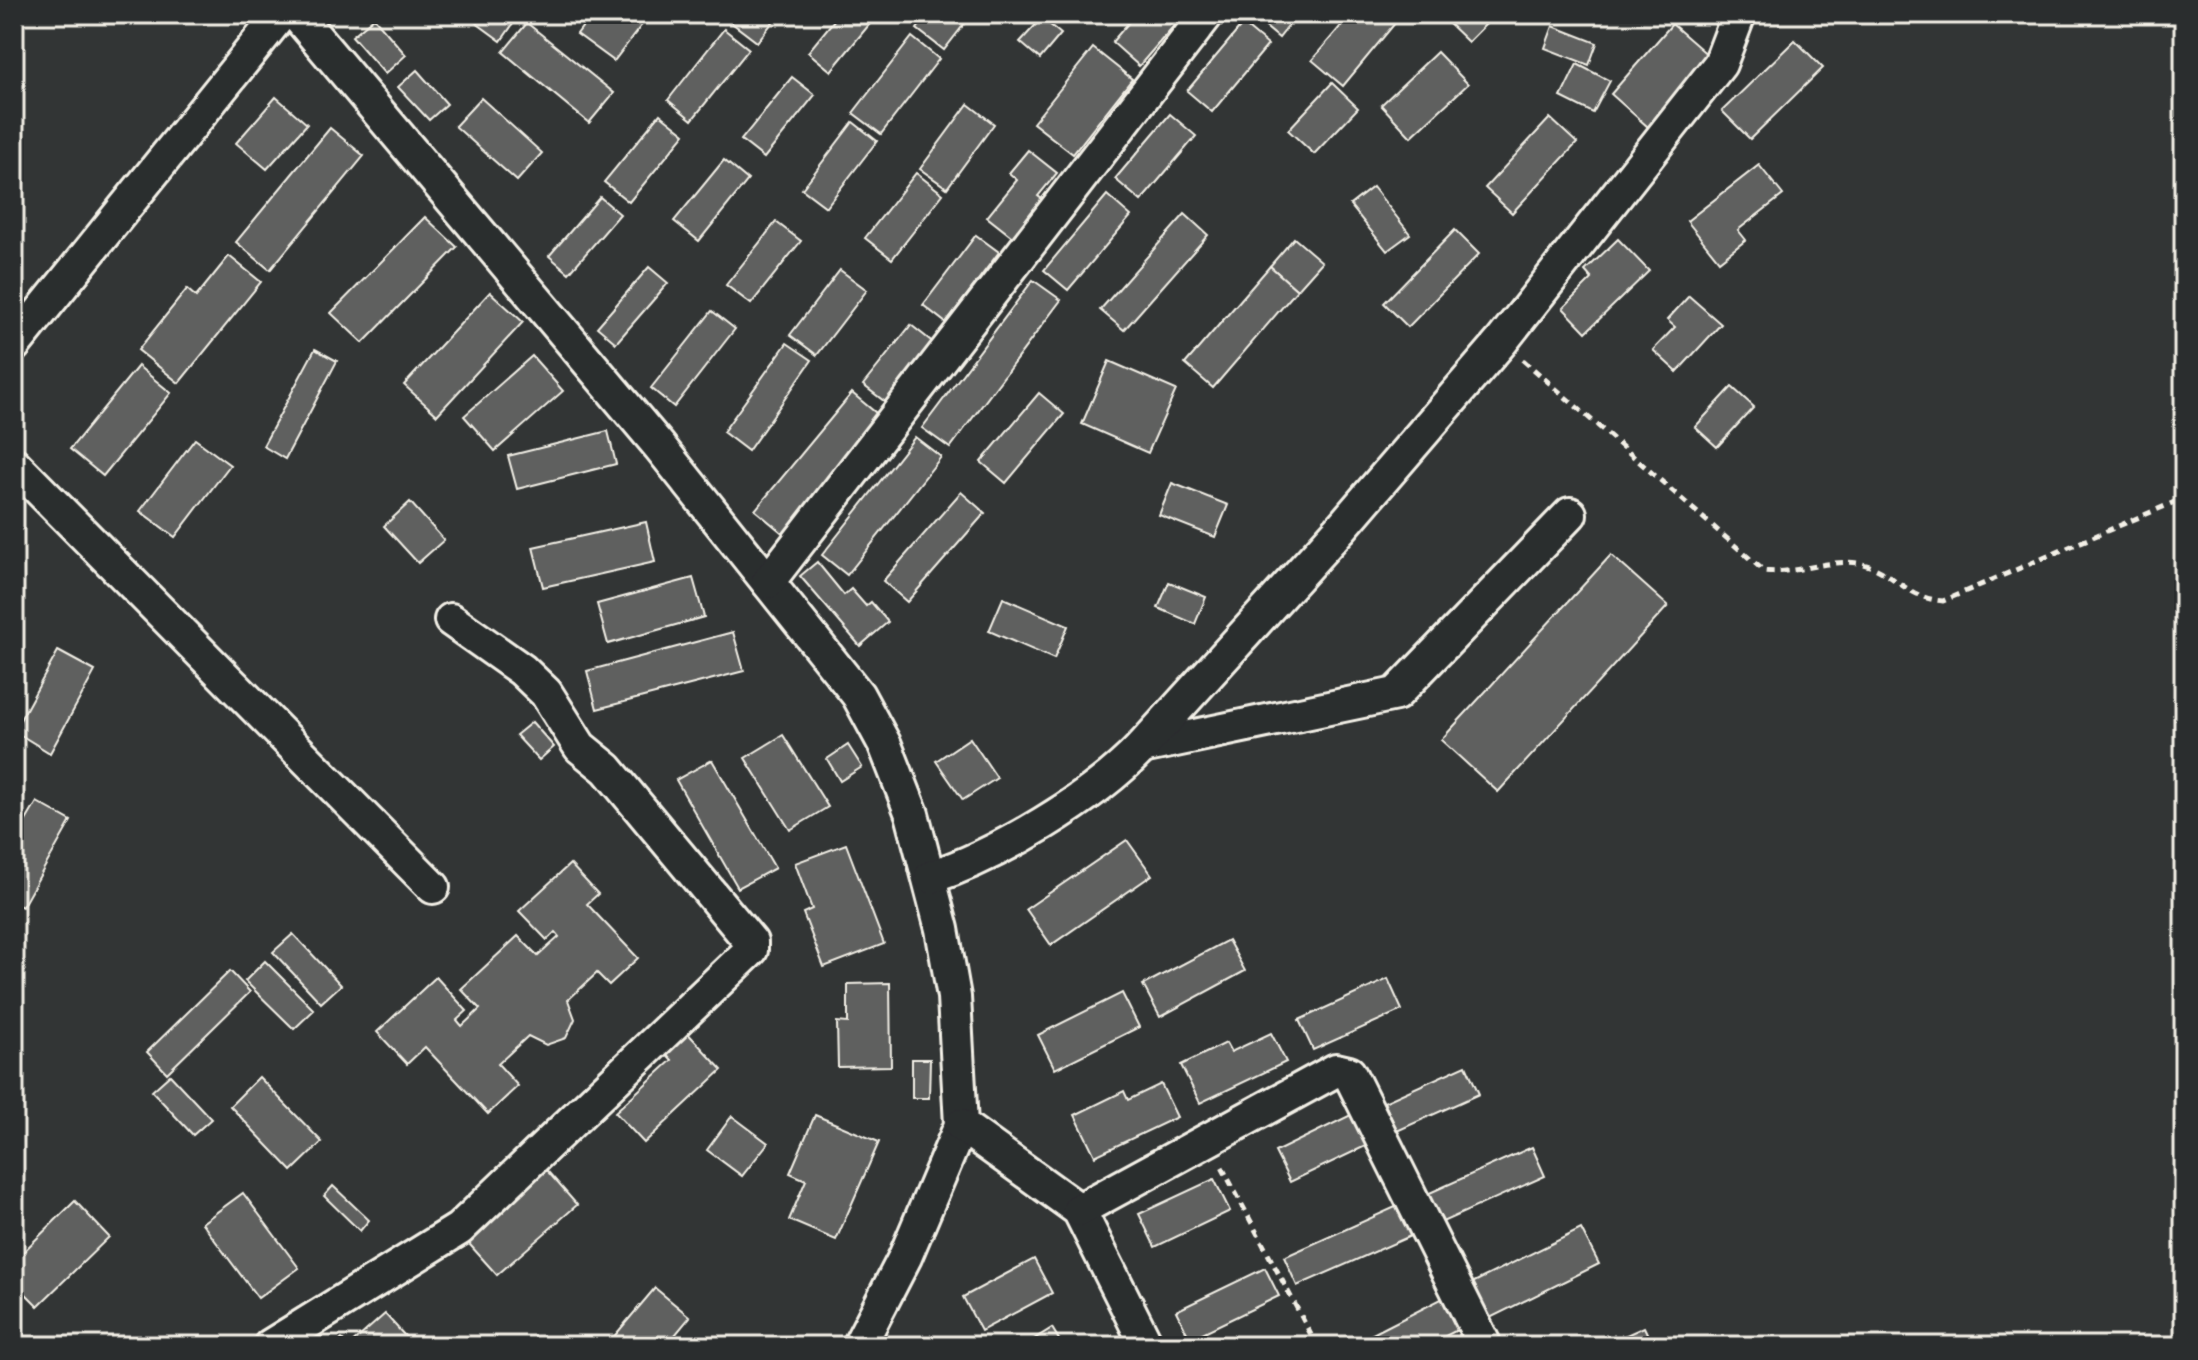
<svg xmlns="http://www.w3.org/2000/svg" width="2198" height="1360" font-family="Sriracha,sans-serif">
  <rect width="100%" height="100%" fill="#323535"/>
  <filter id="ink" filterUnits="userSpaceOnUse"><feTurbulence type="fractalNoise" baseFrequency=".0125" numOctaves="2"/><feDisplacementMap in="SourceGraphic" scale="16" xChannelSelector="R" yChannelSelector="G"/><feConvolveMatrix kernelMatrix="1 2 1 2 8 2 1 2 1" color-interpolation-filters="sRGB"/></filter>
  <g filter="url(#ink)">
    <g fill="#5f605f" stroke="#f4f1e8" stroke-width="2">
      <path d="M 464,14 L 520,14 L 501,41 Z"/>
      <path d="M 592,14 L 650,14 L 614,61 L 577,34 Z"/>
      <path d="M 720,14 L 779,14 L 757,42 Z"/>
      <path d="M 839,14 L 878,14 L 831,71 L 808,52 Z"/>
      <path d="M 929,14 L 972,14 L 944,50 L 917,29 Z"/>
      <path d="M 1136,14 L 1184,14 L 1139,66 L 1112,42 Z"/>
      <path d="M 1250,14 L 1298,14 L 1279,38 Z"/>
      <path d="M 1351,14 L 1401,16 L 1343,86 L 1312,60 Z"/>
      <path d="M 1449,14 L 1496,14 L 1468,42 L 1444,19 Z"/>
      <path d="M 374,18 L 406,55 L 385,74 L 352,36 Z"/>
      <path d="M 1042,18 L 1061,34 L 1040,59 L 1020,42 Z"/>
      <path d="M 527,23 L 614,93 L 589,123 L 503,52 Z"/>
      <path d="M 1243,24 L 1268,45 L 1212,112 L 1187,91 Z"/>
      <path d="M 1672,24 L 1709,56 L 1648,127 L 1611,94 Z"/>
      <path d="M 1553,26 L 1597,43 L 1589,65 L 1545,48 Z"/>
      <path d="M 724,29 L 749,49 L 692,120 L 668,100 Z"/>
      <path d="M 912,37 L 939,59 L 881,134 L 853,113 Z"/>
      <path d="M 1795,40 L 1823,68 L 1750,139 L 1722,111 Z"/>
      <path d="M 1093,48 L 1132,79 L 1073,154 L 1033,123 Z"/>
      <path d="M 1437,52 L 1468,84 L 1411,137 L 1381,105 Z"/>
      <path d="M 1577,64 L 1610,81 L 1593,113 L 1561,97 Z"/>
      <path d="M 417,70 L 447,104 L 429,120 L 398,87 Z"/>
      <path d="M 792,77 L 815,95 L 764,158 L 741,140 Z"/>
      <path d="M 1332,83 L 1358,108 L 1314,154 L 1288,130 Z"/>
      <path d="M 276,97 L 307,124 L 267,169 L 236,143 Z"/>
      <path d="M 481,98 L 542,153 L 517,181 L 455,126 Z"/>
      <path d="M 968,104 L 994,124 L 947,188 L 920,169 Z"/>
      <path d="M 660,114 L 685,134 L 629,202 L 604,182 Z"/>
      <path d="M 1170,114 L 1196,136 L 1141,201 L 1115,179 Z"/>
      <path d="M 1550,118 L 1577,143 L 1512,213 L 1485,188 Z"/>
      <path d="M 853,122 L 877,141 L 826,207 L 802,189 Z"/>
      <path d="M 330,128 L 364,156 L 270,270 L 236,242 Z"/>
      <path d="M 1028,150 L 1057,173 L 1038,196 L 1046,202 L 1015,239 L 987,217 L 1017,180 L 1009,173 Z"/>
      <path d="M 724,160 L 748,180 L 699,241 L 674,221 Z"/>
      <path d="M 1759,165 L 1783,195 L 1738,230 L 1746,240 L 1719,261 L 1687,221 Z"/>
      <path d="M 916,173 L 943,194 L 892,259 L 865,238 Z"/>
      <path d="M 1373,187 L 1410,234 L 1387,251 L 1350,205 Z"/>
      <path d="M 1107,195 L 1131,216 L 1068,290 L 1044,270 Z"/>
      <path d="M 600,197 L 620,214 L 569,273 L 549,256 Z"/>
      <path d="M 1185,214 L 1208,235 L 1124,330 L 1100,310 Z"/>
      <path d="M 425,217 L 457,247 L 363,343 L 331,313 Z"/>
      <path d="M 776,222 L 801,241 L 751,304 L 726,285 Z"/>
      <path d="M 1455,230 L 1479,254 L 1408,327 L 1384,303 Z"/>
      <path d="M 976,235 L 999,252 L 946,323 L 923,305 Z"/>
      <path d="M 1294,238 L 1322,262 L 1297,290 L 1270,266 Z"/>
      <path d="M 1618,239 L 1649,271 L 1586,332 L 1563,308 L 1592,279 L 1585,271 Z"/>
      <path d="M 229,256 L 261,282 L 179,383 L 138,350 L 187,289 L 196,297 Z"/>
      <path d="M 1270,266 L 1297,290 L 1213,388 L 1185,364 Z"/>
      <path d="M 649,267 L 668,283 L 616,343 L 597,327 Z"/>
      <path d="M 840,270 L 867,290 L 817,355 L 790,335 Z"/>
      <path d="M 1033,280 L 1061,300 L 950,448 L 922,428 Z"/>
      <path d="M 490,292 L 523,322 L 437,415 L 404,385 Z"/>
      <path d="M 1689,296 L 1721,324 L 1677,372 L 1653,350 L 1675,327 L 1667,320 Z"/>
      <path d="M 712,311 L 735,329 L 674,407 L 651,388 Z"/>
      <path d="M 911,325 L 935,344 L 888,404 L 863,385 Z"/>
      <path d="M 787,343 L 812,360 L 748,451 L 723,432 Z"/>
      <path d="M 315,349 L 337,361 L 285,459 L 263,446 Z"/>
      <path d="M 532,356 L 563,391 L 495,451 L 464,416 Z"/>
      <path d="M 1109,361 L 1176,390 L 1148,453 L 1082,424 Z"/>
      <path d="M 138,366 L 171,393 L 103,476 L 70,449 Z"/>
      <path d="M 1732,387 L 1754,407 L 1717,447 L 1695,427 Z"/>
      <path d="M 852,393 L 882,418 L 785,535 L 755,510 Z"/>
      <path d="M 1039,393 L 1064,414 L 1006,483 L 981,462 Z"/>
      <path d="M 608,431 L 616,464 L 517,489 L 508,456 Z"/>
      <path d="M 915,437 L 941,457 L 847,575 L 822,555 Z"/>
      <path d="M 195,439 L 230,465 L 175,537 L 140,511 Z"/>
      <path d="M 1172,483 L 1228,505 L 1215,537 L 1159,515 Z"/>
      <path d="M 961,492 L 985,513 L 907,602 L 883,581 Z"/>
      <path d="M 410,502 L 444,540 L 418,563 L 384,526 Z"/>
      <path d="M 646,522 L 655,562 L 543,587 L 533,547 Z"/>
      <path d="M 1611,555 L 1668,606 L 1498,792 L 1441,740 Z"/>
      <path d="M 817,562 L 844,595 L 851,589 L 866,606 L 871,602 L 888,622 L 860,646 L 800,576 Z"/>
      <path d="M 693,578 L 704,617 L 608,644 L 597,604 Z"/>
      <path d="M 1169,582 L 1206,597 L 1195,624 L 1158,608 Z"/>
      <path d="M 1003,598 L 1068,626 L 1054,659 L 989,631 Z"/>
      <path d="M 733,632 L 744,671 L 597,709 L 587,671 Z"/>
      <path d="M 58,651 L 95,671 L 50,753 L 14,731 Z"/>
      <path d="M 532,722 L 554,747 L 539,760 L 516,735 Z"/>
      <path d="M 783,735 L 828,807 L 790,830 L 745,758 Z"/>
      <path d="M 970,738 L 997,778 L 963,800 L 936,761 Z"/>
      <path d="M 848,745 L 862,767 L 840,781 L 827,759 Z"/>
      <path d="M 712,760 L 775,868 L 738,888 L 676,780 Z"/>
      <path d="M 37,802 L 71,821 L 22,907 L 14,903 L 14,841 Z"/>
      <path d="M 1127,840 L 1152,875 L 1051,945 L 1026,909 Z"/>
      <path d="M 846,844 L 884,944 L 824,967 L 803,913 L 812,909 L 795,863 Z"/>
      <path d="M 570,864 L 598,894 L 587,904 L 638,958 L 609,985 L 597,973 L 568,1000 L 575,1019 L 566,1038 L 546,1045 L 528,1036 L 498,1064 L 518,1086 L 488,1114 L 425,1047 L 407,1064 L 377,1032 L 436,977 L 467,1011 L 457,1020 L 462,1026 L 480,1009 L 461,989 L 518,936 L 538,956 L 559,937 L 555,932 L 547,940 L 519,911 Z"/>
      <path d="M 293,934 L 341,985 L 321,1003 L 273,952 Z"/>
      <path d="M 1228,940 L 1245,971 L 1160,1017 L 1143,985 Z"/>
      <path d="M 265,961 L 314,1010 L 294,1029 L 245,981 Z"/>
      <path d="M 230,971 L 250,992 L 167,1073 L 147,1052 Z"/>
      <path d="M 1388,979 L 1402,1010 L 1313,1050 L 1299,1020 Z"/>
      <path d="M 890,983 L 891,1066 L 838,1067 L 837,1022 L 848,1023 L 848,984 Z"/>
      <path d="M 1122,993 L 1139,1027 L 1055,1069 L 1038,1035 Z"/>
      <path d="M 682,1027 L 722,1070 L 644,1143 L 615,1112 L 672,1060 L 660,1047 Z"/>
      <path d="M 1271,1033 L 1286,1062 L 1200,1103 L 1181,1065 L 1226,1043 L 1231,1052 Z"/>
      <path d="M 912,1059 L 930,1059 L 929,1098 L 912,1098 Z"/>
      <path d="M 1466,1065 L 1479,1094 L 1397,1131 L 1384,1102 Z"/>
      <path d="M 170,1075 L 211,1119 L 193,1135 L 152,1091 Z"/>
      <path d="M 259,1077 L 322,1142 L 292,1171 L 230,1106 Z"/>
      <path d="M 1161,1084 L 1177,1117 L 1095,1156 L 1075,1115 L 1124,1091 L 1128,1100 Z"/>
      <path d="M 1359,1111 L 1374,1142 L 1290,1182 L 1275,1152 Z"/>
      <path d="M 815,1115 L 879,1142 L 836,1240 L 789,1220 L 806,1180 L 790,1173 Z"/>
      <path d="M 732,1116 L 768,1143 L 742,1176 L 707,1150 Z"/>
      <path d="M 1532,1147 L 1545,1176 L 1438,1224 L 1425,1195 Z"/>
      <path d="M 542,1165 L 577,1205 L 497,1275 L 462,1236 Z"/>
      <path d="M 1214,1179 L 1230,1211 L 1155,1247 L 1139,1214 Z"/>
      <path d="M 333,1186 L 369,1220 L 360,1231 L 324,1196 Z"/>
      <path d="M 243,1193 L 299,1268 L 258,1298 L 202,1223 Z"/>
      <path d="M 75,1201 L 109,1237 L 38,1306 L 25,1293 L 14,1305 L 14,1261 Z"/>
      <path d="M 1402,1204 L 1415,1234 L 1297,1286 L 1284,1257 Z"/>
      <path d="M 1581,1229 L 1599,1264 L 1488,1319 L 1470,1284 Z"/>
      <path d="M 1034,1259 L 1052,1293 L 981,1331 L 963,1297 Z"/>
      <path d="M 1265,1268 L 1279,1296 L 1190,1339 L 1176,1311 Z"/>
      <path d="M 655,1288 L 690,1317 L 666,1346 L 606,1346 Z"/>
      <path d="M 1449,1295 L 1465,1326 L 1426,1346 L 1349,1346 Z"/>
      <path d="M 385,1314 L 414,1346 L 334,1346 L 342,1339 L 349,1346 Z"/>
      <path d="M 1644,1327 L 1653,1346 L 1602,1346 Z"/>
      <path d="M 1052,1328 L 1061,1343 L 1056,1346 L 1023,1346 Z"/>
    </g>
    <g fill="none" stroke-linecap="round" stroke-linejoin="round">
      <g stroke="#f4f1e8" stroke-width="38">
        <g id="minor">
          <path d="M 296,14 L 660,447 L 858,695 L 885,745 L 912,814 L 942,929 L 954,997 L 961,1125 L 905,1257 L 859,1346"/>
          <path d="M 14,345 L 281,14"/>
          <path d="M 14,464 L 433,887"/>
          <path d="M 768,582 L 1207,14"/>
          <path d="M 1142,747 L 1396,694 L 1570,514"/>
          <path d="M 931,877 C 998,855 1093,799 1142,747 L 1340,529 L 1501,342 L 1720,64 L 1739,14"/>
          <path d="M 961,1125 L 1079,1210 L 1147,1346"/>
          <path d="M 1079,1210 L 1336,1070 L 1349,1073 L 1485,1346"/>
          <path d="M 270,1346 L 459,1229 L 751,950 L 751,942 L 607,769 L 580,747 L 546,693 L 522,670 L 451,620"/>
        </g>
      </g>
      <g stroke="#f4f1e8" stroke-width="5" stroke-dasharray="8 6" stroke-linecap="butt">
        <path d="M 1523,360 L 1764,571 C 1795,575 1826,559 1858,563 C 1893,569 1904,598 1943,601 L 2184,498"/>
        <path d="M 1222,1167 L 1317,1346"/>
      </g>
      <use href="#minor" stroke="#2a2d2e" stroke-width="32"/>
    </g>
  </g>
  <rect width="2198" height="1360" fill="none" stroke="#2a2d2e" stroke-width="48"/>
  <rect x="24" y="24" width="2150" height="1312" fill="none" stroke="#f4f1e8" stroke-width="3" filter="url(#ink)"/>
</svg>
